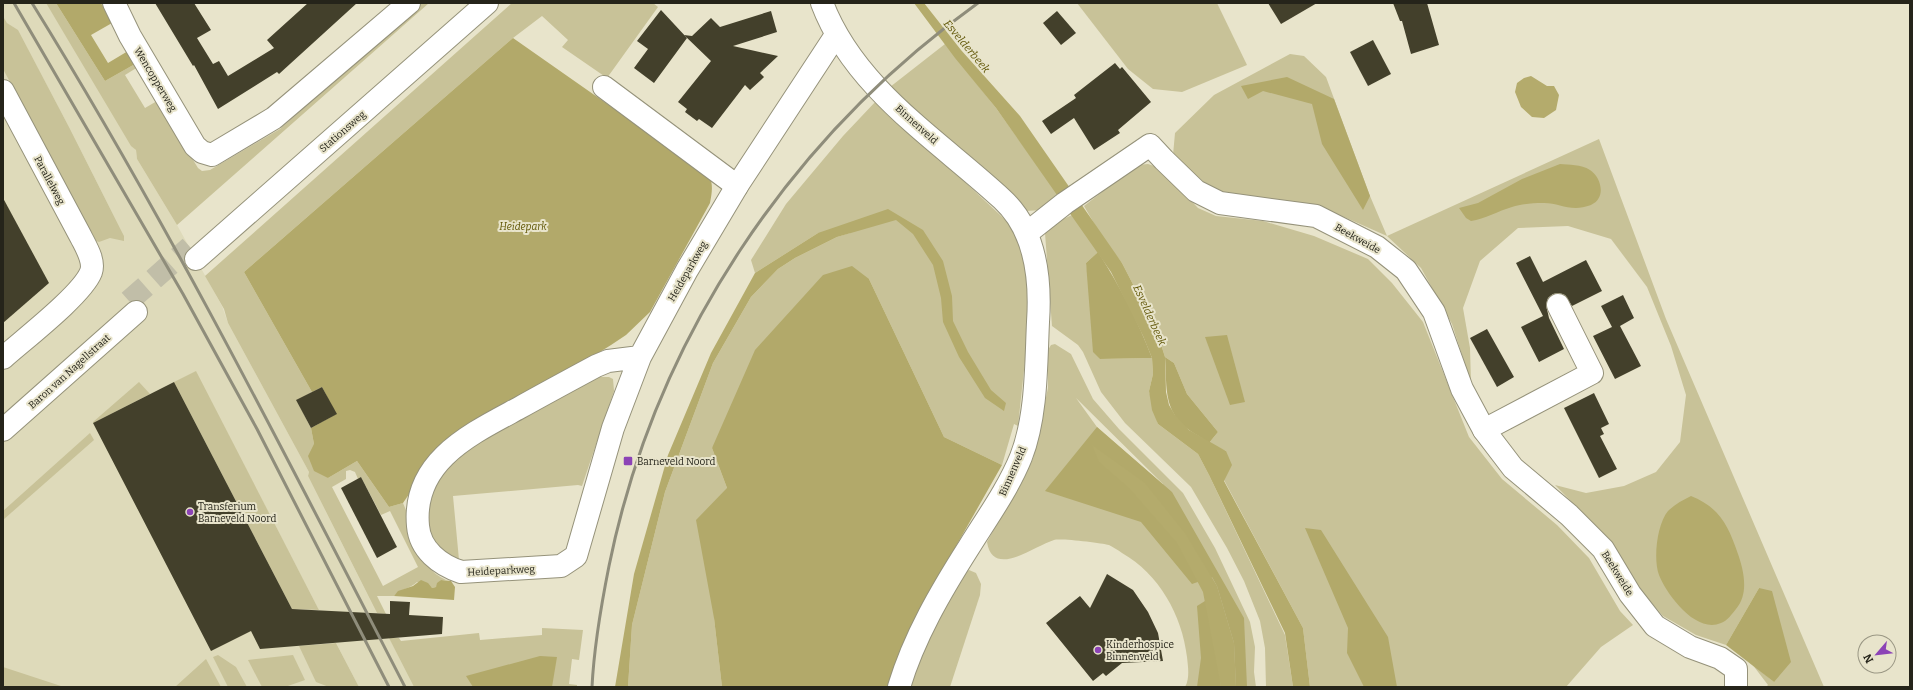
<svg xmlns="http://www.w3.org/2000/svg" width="1913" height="690" font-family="Bitter,serif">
  <rect width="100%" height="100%" fill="#e8e4cb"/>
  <path fill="#dedaba" d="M 3,3 L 46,3 L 136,150 L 137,159 L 177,225 L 222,306 L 228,323 L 309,472 L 308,476 L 414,687 L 359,687 L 195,371 L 311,638 L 336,687 L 3,687 L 3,38 L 124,236 L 69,127 L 18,31 L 7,23 L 3,16 Z"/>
  <g fill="#c8c298" fill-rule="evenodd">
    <path d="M 46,3 L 56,3 L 105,81 L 135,64 L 138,67 L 125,75 L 145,108 L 157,101 L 198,168 L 202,171 L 210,170 L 280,129 L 421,3 L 429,3 L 177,225 L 137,159 L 136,150 L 131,146 Z"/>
    <path d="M 512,3 L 653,3 L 658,7 L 607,78 L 562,47 L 568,40 L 542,16 L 513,38 L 244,272 L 312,392 L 297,401 L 311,428 L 314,444 L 328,478 L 357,461 L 389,507 L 403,503 C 415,529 415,566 446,580 L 441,580 L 436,587 L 432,588 L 417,582 C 410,589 401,588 394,596 L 377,596 L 386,614 L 377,613 L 308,476 L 309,472 L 228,323 L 224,309 L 205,276 ZM 350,470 L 355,472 L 358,479 L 361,477 L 381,515 L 390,511 L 418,567 L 383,586 L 332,487 L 346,479 L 346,471 Z"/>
    <path d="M 1077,3 L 1217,3 L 1247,65 L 1182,92 L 1153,89 L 1128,69 Z"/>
    <path d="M 3,16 L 7,23 L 18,30 L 69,127 L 124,236 L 124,241 L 110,238 L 99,242 L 96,241 L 3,69 Z"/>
    <path d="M 945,44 L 996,108 L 1059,196 L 1043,210 L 1025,211 L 960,149 L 890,87 Z"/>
    <path d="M 1290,54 L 1304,56 L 1326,77 L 1370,196 L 1387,236 L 1599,139 L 1666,319 L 1824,687 L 1766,687 L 1768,685 L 1752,664 L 1774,682 L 1759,588 L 1726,645 L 1696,635 L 1663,616 L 1637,586 L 1612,543 L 1555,485 L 1586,493 L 1624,486 L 1656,472 L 1680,442 L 1686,395 L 1671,346 L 1647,287 L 1611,239 L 1568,226 L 1518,228 L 1480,261 L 1463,308 L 1470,348 L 1471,383 L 1452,324 L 1421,268 L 1387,236 L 1326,209 L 1212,192 L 1173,155 L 1175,133 L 1214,95 Z"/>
    <path d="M 877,100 L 1013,227 L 1022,247 L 1031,304 L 1018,426 L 1014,424 L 1002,465 L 944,437 L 869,279 L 712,448 L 727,488 L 714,618 L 722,687 L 628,687 L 632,625 L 665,492 L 713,363 L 751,297 L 778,269 L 795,258 L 837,237 L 850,233 L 818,233 L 755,273 L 751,260 L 786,204 L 843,136 Z"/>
    <path d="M 1148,164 L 1160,168 L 1198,208 L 1216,216 L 1263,221 L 1314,236 L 1368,259 L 1392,283 L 1423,322 L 1469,437 L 1502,479 L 1557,525 L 1589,558 L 1620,611 L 1633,625 L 1601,647 L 1566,687 L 1310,687 L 1303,628 L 1224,480 L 1226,451 L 1209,443 L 1218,432 L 1187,394 L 1174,363 L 1165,357 L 1156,329 L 1122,263 L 1102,237 L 1084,206 L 1137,165 Z"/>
    <path d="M 1072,215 L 1098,252 L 1086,263 L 1100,359 L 1152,358 L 1153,374 L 1149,391 L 1158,424 L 1198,454 L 1209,475 L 1285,635 L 1293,687 L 1266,687 L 1265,648 L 1260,621 L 1244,581 L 1227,548 L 1191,487 L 1125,423 L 1101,392 L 1083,352 L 1078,345 L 1052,326 L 1045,233 L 1051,225 Z"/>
    <path d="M 1055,344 L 1071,354 L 1093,399 L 1119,429 L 1183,493 L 1215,548 L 1250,622 L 1255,647 L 1254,672 L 1256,687 L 1185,687 C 1190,678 1188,667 1187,657 C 1182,615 1159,574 1122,553 C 1118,550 1113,547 1109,545 C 1101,543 1060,538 1054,540 C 1034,546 993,579 987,542 L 1033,459 L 1048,388 L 1048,350 L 1051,345 ZM 1076,398 L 1163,484 L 1163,485 L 1097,427 Z"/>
    <path d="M 196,371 L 319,610 L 292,609 L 174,382 Z"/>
    <path d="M 589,377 L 609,377 L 613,379 L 614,391 L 582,486 L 578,485 L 453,496 L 459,560 L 435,545 L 429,532 L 425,504 L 450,458 Z"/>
    <path d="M 139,382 L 150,394 L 93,423 L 93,422 Z"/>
    <path d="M 90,433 L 94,440 L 3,520 L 3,511 Z"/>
    <path d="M 969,570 L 976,573 L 981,584 L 980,595 L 950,687 L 909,687 L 925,642 L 960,577 Z"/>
    <path d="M 542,628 L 583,630 L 579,660 L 572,659 L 569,684 L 577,685 L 577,687 L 414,687 L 389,638 L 399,638 L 401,641 L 479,633 L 480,640 L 542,635 Z"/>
    <path d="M 336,643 L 359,687 L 329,687 L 316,682 L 299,646 Z"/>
    <path d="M 218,655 L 236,667 L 247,687 L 228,687 L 213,657 Z"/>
    <path d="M 293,655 L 305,680 L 285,687 L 262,687 L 248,660 Z"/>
    <path d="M 206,659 L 221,687 L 175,687 Z"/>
    <path d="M 3,667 L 64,687 L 3,687 Z"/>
  </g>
  <g fill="#b2a96a">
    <path d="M 56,3 L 101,3 L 112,23 L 91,35 L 108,63 L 128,51 L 135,64 L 105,81 Z"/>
    <path d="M 513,38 L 710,176 C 713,186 712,193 710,203 L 650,312 L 626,335 L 611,345 L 435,456 L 403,503 L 389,507 L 357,461 L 328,478 L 314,471 L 308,456 L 314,444 L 311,428 L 336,414 L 322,387 L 312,392 L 244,272 Z"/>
    <path d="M 1287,77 L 1334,99 L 1370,196 L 1363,210 L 1322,144 L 1312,104 L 1263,91 L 1248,99 L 1241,86 Z"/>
    <path d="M 1098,252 C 1119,285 1138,321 1152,358 L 1100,359 L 1093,352 L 1086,263 Z"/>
    <path d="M 852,266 L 869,279 L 944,437 L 1002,465 L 943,569 L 891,687 L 722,687 L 714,618 L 696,520 L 727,488 L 712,448 L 755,350 L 823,275 Z"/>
    <path d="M 1227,335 L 1245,402 L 1230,405 L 1205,337 Z"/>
    <path d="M 1165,357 L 1174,363 L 1187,394 L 1218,432 L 1209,443 C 1200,436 1190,432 1183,425 C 1163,407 1167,381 1165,357 Z"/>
    <path d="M 1097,427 L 1172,492 L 1244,618 L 1247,687 L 1236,687 L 1234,643 L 1217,586 L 1212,577 L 1192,584 L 1141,522 L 1045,491 Z"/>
    <path d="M 1305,528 L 1321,530 L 1388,637 L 1397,687 L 1364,687 L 1347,653 L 1348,628 Z"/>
    <path d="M 421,580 L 428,583 L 432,588 L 436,587 L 437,583 L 441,580 L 451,581 L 455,587 L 454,600 L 394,596 L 398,591 L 413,586 Z"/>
    <path d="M 1759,588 L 1772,591 L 1791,662 L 1774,682 L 1726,645 Z"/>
    <path d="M 1205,601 L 1215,610 L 1221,687 L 1197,687 L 1201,658 L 1197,606 Z"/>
    <path d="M 540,656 L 557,657 L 552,687 L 473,687 L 466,676 Z"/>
  </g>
  <g fill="#b4ab6c">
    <path d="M 914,3 L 924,3 L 961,50 L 1020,116 L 1122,263 L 1156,329 L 1165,357 L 1166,392 L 1169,405 L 1175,415 L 1189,430 L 1226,451 L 1232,465 L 1224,481 L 1303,628 L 1310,687 L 1293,687 L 1285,633 L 1209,475 L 1198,454 L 1158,424 L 1152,410 L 1149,391 L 1153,374 L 1152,358 L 1143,336 L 1111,272 L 996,108 L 955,58 Z"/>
    <path d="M 1531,76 L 1547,86 L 1554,86 L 1559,95 L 1556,110 L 1544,118 L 1532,117 L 1521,107 L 1515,92 L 1517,83 L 1524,78 Z"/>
    <path d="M 1560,164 C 1569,165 1581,164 1590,170 C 1601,177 1607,198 1591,205 C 1570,213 1559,202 1542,203 C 1533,203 1521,204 1512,207 C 1498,211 1485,219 1471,221 L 1466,218 L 1459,208 L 1478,203 L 1522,179 Z"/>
    <path d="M 888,209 L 923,230 L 943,261 L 952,296 L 953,321 L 968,352 L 991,390 L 1006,403 L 1004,411 L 985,398 L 959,357 L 943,322 L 941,298 L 933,265 L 913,234 L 896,220 L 837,237 L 795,258 L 778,269 L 751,297 L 713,363 L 665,492 L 632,625 L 628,687 L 615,687 L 634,574 L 668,455 L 711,353 L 755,273 L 818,233 Z"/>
    <path d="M 1092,445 L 1145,483 L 1185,533 L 1217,586 L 1234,643 L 1236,687 L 1221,687 L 1203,592 L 1177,543 L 1129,488 L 1099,462 Z"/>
    <path d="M 1691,496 C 1720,508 1728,525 1738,554 C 1744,571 1749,594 1736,609 C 1732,614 1727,621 1721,623 C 1696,634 1667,595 1659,575 C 1653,559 1657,524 1668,511 C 1675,504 1683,500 1691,496 Z"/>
  </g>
  <g fill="#43402b">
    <path d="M 155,3 L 194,3 L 211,30 L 197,38 L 213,64 L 219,61 L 228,76 L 274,48 L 267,40 L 308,3 L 357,3 L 279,74 L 277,72 L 218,109 L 194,65 L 193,66 Z"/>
    <path d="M 1268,3 L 1317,3 L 1281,24 Z"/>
    <path d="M 1393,3 L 1427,3 L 1439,45 L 1411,54 L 1402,21 L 1400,21 Z"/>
    <path d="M 661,10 L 687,38 L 654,83 L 634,68 L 648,49 L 637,41 Z"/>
    <path d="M 771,11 L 777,32 L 733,46 L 778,56 L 760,73 L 764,77 L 762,79 L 750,90 L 745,85 L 712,128 L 699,119 L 697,121 L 685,112 L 687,109 L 678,102 L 711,61 L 684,35 L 692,36 L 711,18 L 720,27 Z"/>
    <path d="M 1057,11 L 1076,33 L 1061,45 L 1043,23 Z"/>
    <path d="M 1373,40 L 1391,74 L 1368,86 L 1350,52 Z"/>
    <path d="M 1115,63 L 1120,69 L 1122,67 L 1151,102 L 1118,130 L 1120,133 L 1094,150 L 1074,118 L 1051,134 L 1042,121 L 1076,98 L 1074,95 Z"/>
    <path d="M 3,198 L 49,283 L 3,323 Z"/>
    <path d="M 1530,256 L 1543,282 L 1586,260 L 1602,291 L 1572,306 L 1565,295 L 1559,293 L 1553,294 L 1548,298 L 1546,305 L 1549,318 L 1564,349 L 1539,362 L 1521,327 L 1543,316 L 1516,263 Z"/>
    <path d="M 1623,295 L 1634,318 L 1620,326 L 1641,366 L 1615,379 L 1593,336 L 1612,327 L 1601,306 Z"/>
    <path d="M 1487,329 L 1514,377 L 1497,387 L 1470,338 Z"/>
    <path d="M 174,382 L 292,609 L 390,614 L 390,601 L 410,602 L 409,615 L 443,617 L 442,634 L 260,649 L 251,631 L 211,651 L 93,423 Z"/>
    <path d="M 322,387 L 337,414 L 311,428 L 296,400 Z"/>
    <path d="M 1594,393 L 1609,424 L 1601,428 L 1604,434 L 1600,436 L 1617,469 L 1599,478 L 1564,408 Z"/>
    <path d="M 361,477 L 397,547 L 377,558 L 341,488 Z"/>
    <path d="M 1107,574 L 1133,590 L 1148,612 L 1158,633 L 1163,661 L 1122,663 L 1106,676 L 1103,673 L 1093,681 L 1046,623 L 1080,596 L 1090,608 Z"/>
  </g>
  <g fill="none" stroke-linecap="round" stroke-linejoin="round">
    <path stroke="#c1bea8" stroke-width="22" stroke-dasharray="22 11" stroke-linecap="butt" d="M 129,301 L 190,247"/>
    <g stroke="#95927a" stroke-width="24">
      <g id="minor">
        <path d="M 114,3 L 130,36 L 195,146 L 202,152 L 212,155 L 274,118 L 409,3"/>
        <path d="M 822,3 C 854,88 937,139 1002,199 C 1036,230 1041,278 1038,322 C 1036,364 1037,416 1021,457 C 1008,489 987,518 969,547 C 941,591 914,637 899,687"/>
        <path d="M 604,87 L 737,186"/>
        <path d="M 3,91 L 81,237 C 86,247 95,261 91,272 C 82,295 23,340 3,358"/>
        <path d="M 1027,233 L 1065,203 L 1150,145 L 1164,160 L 1196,191 L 1220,203 L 1316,216 L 1377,247 L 1406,270 L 1434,312 L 1462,389 L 1484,430 L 1513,468 L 1569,515 L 1603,549 L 1630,594 L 1655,626 L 1690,647 L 1720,658 L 1736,669 L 1736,687"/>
        <path d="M 640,357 L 608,361 L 596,366 C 570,380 544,394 519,408 C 471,434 412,461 418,526 C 420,550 440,565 461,572 L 561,566 L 576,556 L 613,428 L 640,357 L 687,270 L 737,186 L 836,35"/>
        <path d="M 1484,430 L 1592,373 L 1558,305"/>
      </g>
    </g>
    <g stroke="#95927a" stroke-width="24">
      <g id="major">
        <path d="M 196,259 L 487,3"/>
        <path d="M 3,430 L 136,312"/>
      </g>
    </g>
    <use href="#minor" stroke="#fff" stroke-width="22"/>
    <use href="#major" stroke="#fff" stroke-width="22"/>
    <g stroke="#8f8d7b" stroke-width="3">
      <path d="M 14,3 L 183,294 L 257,429 L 389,687"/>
      <path d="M 32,3 C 169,224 286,456 405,687"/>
      <path d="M 592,687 C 594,646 601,606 609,566 C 655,339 790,138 978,3"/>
    </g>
  </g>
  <g fill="#8c43b6" stroke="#e8e4cb" stroke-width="1.5">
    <rect x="623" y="456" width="10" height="10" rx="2"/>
    <circle cx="190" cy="512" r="4"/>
    <circle cx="1098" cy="650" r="4"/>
  </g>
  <g text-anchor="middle" stroke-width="4" stroke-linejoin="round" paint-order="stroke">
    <g font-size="10" fill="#25241a" stroke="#e8e4cb">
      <text transform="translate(156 79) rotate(59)" y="4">Wencopperweg</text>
      <text transform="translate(917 124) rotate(42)" y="4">Binnenveld</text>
      <text transform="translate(342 131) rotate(-41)" y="4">Stationsweg</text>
      <text transform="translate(50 180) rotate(62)" y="4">Parallelweg</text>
      <text transform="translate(1358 238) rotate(29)" y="4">Beekweide</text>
      <text transform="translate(687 271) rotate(-60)" y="4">Heideparkweg</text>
      <text transform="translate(69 371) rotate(-42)" y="4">Baron van Nagellstraat</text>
      <text transform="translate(1012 471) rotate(-66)" y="4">Binnenveld</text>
      <text transform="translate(501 570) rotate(-3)" y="4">Heideparkweg</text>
      <text transform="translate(1618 573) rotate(58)" y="4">Beekweide</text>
    </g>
    <g font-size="10" font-style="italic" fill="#5d5301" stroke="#e8e4cb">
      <text x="523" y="230">Heidepark</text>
    </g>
    <g font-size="10" fill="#25241a" stroke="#e8e4cb" text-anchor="start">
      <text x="637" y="465">Barneveld Noord</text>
      <text x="198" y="510">Transferium<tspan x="198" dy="12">Barneveld Noord</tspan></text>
      <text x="1106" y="648">Kinderhospice<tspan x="1106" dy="12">Binnenveld</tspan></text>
    </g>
    <g font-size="11" font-style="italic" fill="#615708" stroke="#e8e4cb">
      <text transform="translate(967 46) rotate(50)" y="4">Esvelderbeek</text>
      <text transform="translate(1150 315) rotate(66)" y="4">Esvelderbeek</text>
    </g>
  </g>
  <rect width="1913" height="690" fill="none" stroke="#25241a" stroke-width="8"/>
  <g transform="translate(1877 654) rotate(242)"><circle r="19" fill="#e8e4cb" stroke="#9a9784"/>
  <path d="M0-3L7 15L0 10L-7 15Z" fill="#8c43b6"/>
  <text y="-6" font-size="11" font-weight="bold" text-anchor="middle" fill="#25241a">N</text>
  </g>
</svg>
